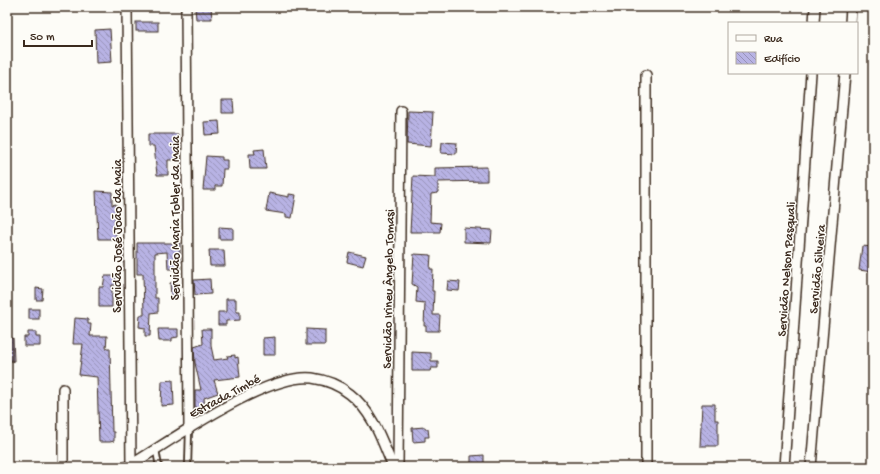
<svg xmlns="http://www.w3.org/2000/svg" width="880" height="474" font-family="'Gochi Hand',sans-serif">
  <defs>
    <pattern id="building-back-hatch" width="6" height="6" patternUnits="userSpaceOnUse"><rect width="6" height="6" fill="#b8b3e4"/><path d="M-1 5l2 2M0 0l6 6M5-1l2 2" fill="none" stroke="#9792b8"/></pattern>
  </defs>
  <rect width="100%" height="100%" fill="#fdfcf7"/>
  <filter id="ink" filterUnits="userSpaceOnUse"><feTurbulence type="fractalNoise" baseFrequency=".025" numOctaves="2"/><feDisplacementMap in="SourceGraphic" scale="8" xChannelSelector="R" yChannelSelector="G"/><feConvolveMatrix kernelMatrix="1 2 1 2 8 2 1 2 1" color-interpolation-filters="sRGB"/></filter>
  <g filter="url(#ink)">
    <g fill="url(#building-back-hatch)" stroke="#3b2a1e">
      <path d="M 195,7 L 211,7 L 212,19 L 196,19 Z"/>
      <rect x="136" y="22" width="22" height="9"/>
      <path d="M 110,29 L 112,62 L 96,63 L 95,30 Z"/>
      <path d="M 222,100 L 233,100 L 234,113 L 222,113 Z"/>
      <path d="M 408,111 L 433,112 L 431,146 L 407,144 Z"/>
      <path d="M 219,121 L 220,134 L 205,135 L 204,122 Z"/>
      <path d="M 148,134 L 178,134 L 178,160 L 168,160 L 168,175 L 157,175 L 154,146 L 148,146 Z"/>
      <path d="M 442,142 L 457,143 L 456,154 L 441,153 Z"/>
      <path d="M 264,149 L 266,169 L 250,169 L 249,154 L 255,154 L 254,150 Z"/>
      <path d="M 206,156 L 222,157 L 222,160 L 227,160 L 227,169 L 223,169 L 222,186 L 215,186 L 215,190 L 203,190 Z"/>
      <path d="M 487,167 L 487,181 L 438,182 L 438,193 L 431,194 L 430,222 L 441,223 L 440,232 L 410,232 L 413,176 L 435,177 L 435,168 Z"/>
      <path d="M 96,191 L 112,192 L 112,205 L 116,204 L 114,232 L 116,232 L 116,239 L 98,239 Z"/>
      <path d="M 269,193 L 289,197 L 289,194 L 296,195 L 292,218 L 286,217 L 286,214 L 266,211 Z"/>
      <path d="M 219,227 L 233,228 L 233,239 L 219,239 Z"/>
      <path d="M 464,228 L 492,230 L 491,243 L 464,242 Z"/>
      <path d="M 137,243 L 180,243 L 180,269 L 168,269 L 167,252 L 155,253 L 155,298 L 158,298 L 158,312 L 151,313 L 150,336 L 145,336 L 145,328 L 139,327 L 140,315 L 144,315 L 143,274 L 137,274 Z"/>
      <path d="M 862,246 L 873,247 L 873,272 L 859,270 Z"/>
      <path d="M 209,250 L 224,250 L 225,266 L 210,266 Z"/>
      <path d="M 349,252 L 366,256 L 363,266 L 347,262 Z"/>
      <path d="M 414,254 L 431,255 L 430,269 L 433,269 L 432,291 L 434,291 L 433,315 L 440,315 L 439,331 L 426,331 L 426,326 L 424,326 L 425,303 L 416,302 L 417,287 L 412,284 Z"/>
      <path d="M 105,276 L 116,276 L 116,285 L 112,285 L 112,307 L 99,307 L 99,287 L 103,287 Z"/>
      <path d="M 210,279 L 211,294 L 195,295 L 194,280 Z"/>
      <path d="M 448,281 L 460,282 L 459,291 L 447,290 Z"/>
      <path d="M 177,282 L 179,296 L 171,296 L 170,283 Z"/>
      <path d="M 36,288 L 43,289 L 42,300 L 36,300 Z"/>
      <path d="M 226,299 L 236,299 L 236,312 L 240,312 L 240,320 L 226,321 L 226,325 L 218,325 L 218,312 L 226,312 Z"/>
      <rect x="29" y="309" width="10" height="10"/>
      <path d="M 75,318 L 88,319 L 88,324 L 91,324 L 90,336 L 107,336 L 106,348 L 110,348 L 112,432 L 114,432 L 114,441 L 110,442 L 99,442 L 97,377 L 79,375 L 83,344 L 73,344 Z"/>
      <path d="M 158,329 L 178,329 L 178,337 L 172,338 L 172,341 L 159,341 Z"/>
      <path d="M 202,329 L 211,329 L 211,346 L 214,360 L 228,358 L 227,356 L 235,355 L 235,358 L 238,357 L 240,377 L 214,380 L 218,393 L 204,398 L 205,411 L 195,412 L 195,390 L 201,390 L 195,363 L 194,347 L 203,344 Z"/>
      <path d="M 306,329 L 325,330 L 325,345 L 306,345 Z"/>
      <path d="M 28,332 L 36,332 L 36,337 L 40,337 L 40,346 L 24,346 L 24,337 L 28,337 Z"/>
      <path d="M 275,337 L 275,355 L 263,355 L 263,338 Z"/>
      <path d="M 7,338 L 13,338 L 14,361 L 7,361 Z"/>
      <path d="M 412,352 L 431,353 L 431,361 L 438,361 L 438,368 L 431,368 L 430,371 L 412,371 Z"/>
      <path d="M 173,380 L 174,405 L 161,406 L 162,381 Z"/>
      <path d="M 702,404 L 715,404 L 715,420 L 718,420 L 718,446 L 700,446 Z"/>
      <path d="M 425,427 L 425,429 L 428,429 L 429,437 L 425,437 L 425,441 L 413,442 L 412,428 Z"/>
      <path d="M 484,455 L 484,467 L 471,467 L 471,456 Z"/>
    </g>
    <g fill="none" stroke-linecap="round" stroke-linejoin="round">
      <g stroke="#3b2a1e" stroke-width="8">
        <g id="service">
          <path d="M 156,450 L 159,467"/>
          <path d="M 188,467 L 189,429"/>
        </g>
      </g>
      <g stroke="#3b2a1e" stroke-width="12">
        <g id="minor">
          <path d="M 127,7 L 131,465"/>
          <path d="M 186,7 L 189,429"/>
          <path d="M 814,23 L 815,7"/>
          <path d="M 850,23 L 851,7"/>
          <path d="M 646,75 L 646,467"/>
          <path d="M 63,389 L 63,467"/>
          <path d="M 127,467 C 170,442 264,373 312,378 C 326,380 339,385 350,394 C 373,412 382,441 393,467"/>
          <path d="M 398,467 L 401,111"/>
          <path d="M 784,467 L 811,73"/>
          <path d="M 811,467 L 845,73"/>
        </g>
      </g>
      <use href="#service" stroke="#fdfcf7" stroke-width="4.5"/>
      <use href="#minor" stroke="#fdfcf7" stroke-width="9"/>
    </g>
  </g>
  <g text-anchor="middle" stroke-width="3" stroke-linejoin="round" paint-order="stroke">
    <g font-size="13" fill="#3b2a1e" stroke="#fdfcf7">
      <text transform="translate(174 218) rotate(-90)" y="5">Servidão Maria Tobler da Maia</text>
      <text transform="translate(116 236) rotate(-90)" y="5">Servidão José João da Maia</text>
      <text transform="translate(785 269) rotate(-86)" y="5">Servidão Nelson Pasquali</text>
      <text transform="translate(816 269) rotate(-85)" y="5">Servidão Silveira</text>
      <text transform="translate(387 289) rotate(-89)" y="5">Servidão Irineu Ângelo Tomasi</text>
      <text transform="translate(224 395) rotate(-28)" y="5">Estrada Timbé</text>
    </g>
  </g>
  <rect width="880" height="474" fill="none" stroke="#fdfcf7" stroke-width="24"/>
  <rect x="12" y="12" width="856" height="450" fill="none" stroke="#3b2a1e" stroke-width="1.5" filter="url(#ink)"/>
  <rect x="728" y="22" width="130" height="52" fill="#fdfcf7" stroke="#afa8a0"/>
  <rect x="736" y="35" width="20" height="6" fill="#fdfcf7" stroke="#afa8a0"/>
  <text x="764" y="42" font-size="12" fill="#3b2a1e">Rua</text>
  <rect x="736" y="52" width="20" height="12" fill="url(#building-back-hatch)" stroke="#afa8a0"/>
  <text x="764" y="62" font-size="12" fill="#3b2a1e">Edifício</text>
  <path d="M24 40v6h68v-6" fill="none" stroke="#3b2a1e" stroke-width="2"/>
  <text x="30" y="40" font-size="12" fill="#3b2a1e" stroke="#fdfcf7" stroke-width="3" paint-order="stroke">50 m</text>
</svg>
